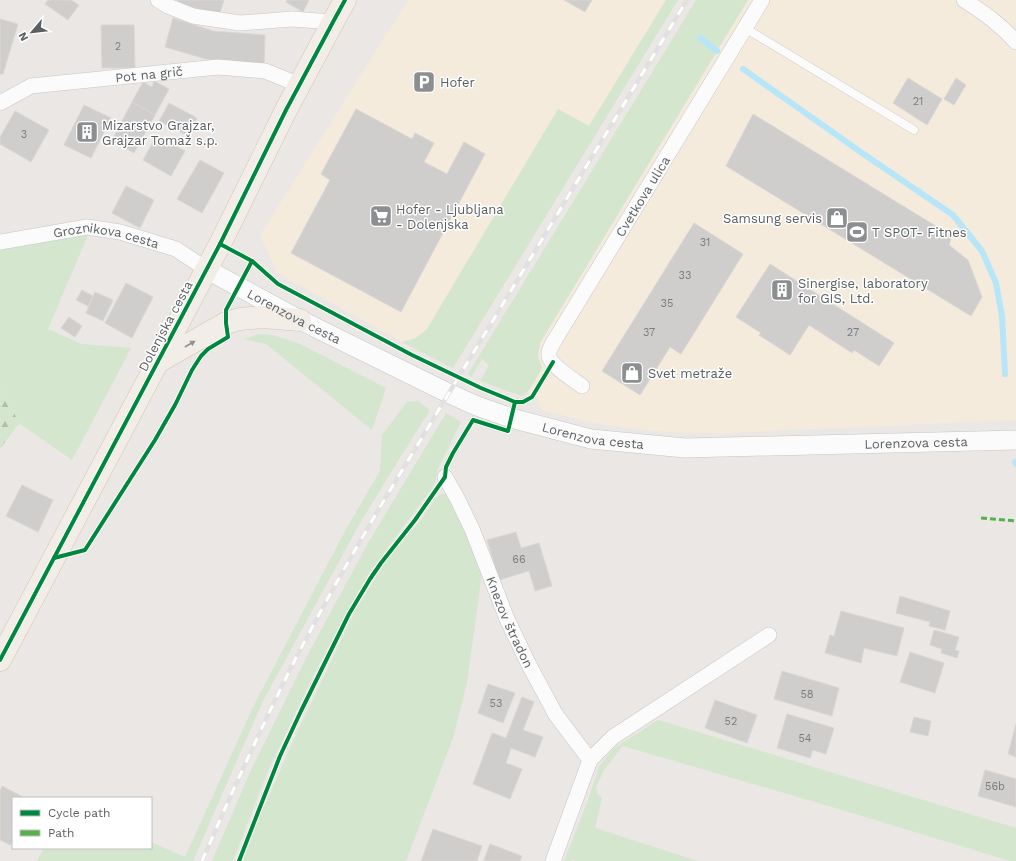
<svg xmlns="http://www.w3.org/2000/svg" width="1016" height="861" font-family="'Work Sans',sans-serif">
  <defs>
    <pattern id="forest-firs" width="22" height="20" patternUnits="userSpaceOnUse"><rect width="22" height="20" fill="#d5e6cf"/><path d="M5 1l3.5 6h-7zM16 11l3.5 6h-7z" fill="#b0beab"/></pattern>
  </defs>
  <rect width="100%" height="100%" fill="#eae7e4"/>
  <g fill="#f5ebdc">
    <path d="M 408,0 L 666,0 L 589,126 L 558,109 L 427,329 L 416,338 L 402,342 L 277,273 L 260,235 Z"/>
    <path d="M 748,0 L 1016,0 L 1016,420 L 722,433 L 685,433 L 642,430 L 590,422 L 545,411 L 541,409 L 538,406 L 537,399 L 528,392 L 542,368 L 538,356 L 540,343 Z"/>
  </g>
  <g fill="#d5e6cf">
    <path d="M 666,0 L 678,0 L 453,368 L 402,342 L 416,338 L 427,329 L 558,109 L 589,126 Z"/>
    <path d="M 696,0 L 748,0 L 540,343 L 538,356 L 542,368 C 537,376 530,394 521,396 L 480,381 L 489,365 L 482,359 L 471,377 L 468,374 Z"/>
    <path d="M 88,235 L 48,329 L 82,344 L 131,348 L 117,375 L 72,460 L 19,423 L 0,385 L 0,248 Z"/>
    <path d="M 258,334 L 272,335 L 298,343 L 386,388 L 372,430 L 266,344 L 244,339 Z"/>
    <path d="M 418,401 L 430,410 L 398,461 L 360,523 L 263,701 L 193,861 L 37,861 L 44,848 L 151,848 L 151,842 L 185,857 L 254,705 L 345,531 L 380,471 L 382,435 L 407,402 Z"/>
    <path d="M 446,413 L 461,422 L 438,469 L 434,485 L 369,573 L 343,619 L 313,676 L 267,773 L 233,861 L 212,861 L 251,770 L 307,656 L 368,543 Z"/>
    <path d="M 441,494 L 447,494 L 462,524 L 482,570 L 481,580 L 467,683 L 453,738 L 406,861 L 243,861 L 253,832 L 294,739 L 356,609 L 388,558 L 420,521 L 436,498 Z"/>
    <path d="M 658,720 L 1016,828 L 1016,861 L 1010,861 L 849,812 L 623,746 L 604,770 L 596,787 L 598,794 L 602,798 L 595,828 L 698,861 L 576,861 L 572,860 L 571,861 L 564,861 L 588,800 L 599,767 L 613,749 Z"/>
  </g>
  <path fill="url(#forest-firs)" d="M 0,385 L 19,423 L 0,449 Z"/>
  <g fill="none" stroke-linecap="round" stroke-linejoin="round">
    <g stroke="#b6e6f7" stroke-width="6">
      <path d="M 700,38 L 717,51"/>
      <path d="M 743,69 L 865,155 L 953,215 L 982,251 L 996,283 L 1002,316 L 1005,374"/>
      <path d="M 1015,462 L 1016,464"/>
    </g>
  </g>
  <g fill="#d0cecd" stroke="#dad6d3">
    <path d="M 48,0 L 71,0 L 79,5 L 68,20 L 45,4 Z"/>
    <path d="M 177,0 L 224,0 L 219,16 L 177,2 Z"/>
    <path d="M 287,0 L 309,0 L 303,12 L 286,2 Z"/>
    <path d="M 564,0 L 592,0 L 585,12 Z"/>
    <path d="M 173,18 L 213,31 L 265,35 L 264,66 L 206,59 L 165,47 Z"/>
    <path d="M 0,19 L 18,24 L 3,74 L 0,74 Z"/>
    <path d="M 101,25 L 134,25 L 135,68 L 102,68 Z"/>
    <path d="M 908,78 L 942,99 L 927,125 L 893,103 Z"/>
    <path d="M 956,78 L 966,85 L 954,105 L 944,99 Z"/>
    <path d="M 154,81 L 169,89 L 155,115 L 132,102 L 143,82 L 152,87 Z"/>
    <path d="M 132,102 L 155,115 L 134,153 L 112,140 Z"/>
    <path d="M 169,103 L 197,118 L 188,136 L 159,121 Z"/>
    <path d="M 84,105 L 111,118 L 91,158 L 64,145 Z"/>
    <path d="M 356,109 L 412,139 L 415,133 L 434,143 L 424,162 L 447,174 L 464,142 L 485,154 L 401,312 L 291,253 L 330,180 L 321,174 Z"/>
    <path d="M 15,111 L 49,130 L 31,162 L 0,144 L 0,137 Z"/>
    <path d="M 753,114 L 952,236 L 949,245 L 968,260 L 982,297 L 971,316 L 726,166 Z"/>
    <path d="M 157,135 L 185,151 L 171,176 L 143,160 Z"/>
    <path d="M 200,160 L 224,173 L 202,213 L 177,199 Z"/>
    <path d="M 126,186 L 154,200 L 140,228 L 112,213 Z"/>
    <path d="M 694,223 L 743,254 L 681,354 L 670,347 L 640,395 L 602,371 Z"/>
    <path d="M 770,264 L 894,343 L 879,366 L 854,350 L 852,353 L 809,325 L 790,355 L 759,335 L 761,333 L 736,317 Z"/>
    <path d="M 126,283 L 153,297 L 132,338 L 105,323 Z"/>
    <path d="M 82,290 L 93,296 L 88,306 L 76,300 Z"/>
    <path d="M 95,292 L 113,300 L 103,321 L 86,313 Z"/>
    <path d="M 69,317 L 82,326 L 75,337 L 61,328 Z"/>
    <path d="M 22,485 L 53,500 L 38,532 L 6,516 Z"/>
    <path d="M 516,532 L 521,548 L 539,543 L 552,586 L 535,591 L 529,571 L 499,580 L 487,540 Z"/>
    <path d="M 900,596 L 950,611 L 945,630 L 929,626 L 930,622 L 896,613 Z"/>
    <path d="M 841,611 L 904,628 L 897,656 L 864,648 L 861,663 L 825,653 L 830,635 L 834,636 Z"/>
    <path d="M 934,630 L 959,637 L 955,650 L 959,651 L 957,658 L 941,653 L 942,649 L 930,645 Z"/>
    <path d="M 910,652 L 944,663 L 935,693 L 900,682 Z"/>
    <path d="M 782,671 L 839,688 L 832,716 L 774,699 Z"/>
    <path d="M 488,684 L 515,693 L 503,723 L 478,713 Z"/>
    <path d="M 522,697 L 534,702 L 523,730 L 543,737 L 535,757 L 511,748 L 506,763 L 522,769 L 510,799 L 473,784 L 492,733 L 506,738 Z"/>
    <path d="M 715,700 L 757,715 L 747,743 L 705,728 Z"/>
    <path d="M 787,714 L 834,728 L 826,754 L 813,750 L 810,758 L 777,748 Z"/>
    <path d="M 914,717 L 931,721 L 928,736 L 910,732 Z"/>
    <path d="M 1016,724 L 1016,757 L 1008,754 Z"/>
    <path d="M 985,770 L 1016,779 L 1016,807 L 978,796 Z"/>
    <path d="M 2,786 L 25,798 L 13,798 L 13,840 L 10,845 L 0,840 L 0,791 Z"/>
    <path d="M 433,829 L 482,846 L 477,861 L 421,861 Z"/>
    <path d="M 490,844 L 522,856 L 520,861 L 487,861 L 484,860 Z"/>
  </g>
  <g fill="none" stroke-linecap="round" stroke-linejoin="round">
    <g stroke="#c6c6c6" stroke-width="9">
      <path id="service" d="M 745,28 L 914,130"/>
    </g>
    <g stroke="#c6c6c6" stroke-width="16">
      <g id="minor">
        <path d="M 158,0 L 168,6 L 193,16 L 240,23 L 292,19 L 333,22"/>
        <path d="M 964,0 C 984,13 1000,24 1016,42"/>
        <path id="s1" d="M 0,103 L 31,86 L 218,67 L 265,71 L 300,85"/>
        <path id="s2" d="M 0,242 L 87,227 L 120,232 L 176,249 L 206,269"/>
        <path id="s3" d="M 582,386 C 574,380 551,366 549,356 C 548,350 553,343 556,338 L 762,0"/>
        <path id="s4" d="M 445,477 L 457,498 L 472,529 L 507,619 L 529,665 L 556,715 L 590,760 L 553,861"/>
        <path d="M 590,760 L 613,737 L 769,635"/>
      </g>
    </g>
    <g stroke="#c6c6c6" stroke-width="20">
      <g id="tertiary">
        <path id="s5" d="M 206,269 L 300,320 L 448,393 L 477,406 L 511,418 L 591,439 L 685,448 L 1016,440"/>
      </g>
    </g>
    <g stroke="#d2c4b1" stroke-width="23">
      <g id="primary">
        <path d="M 156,363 L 226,323 L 240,319 L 263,317 L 300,320"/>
        <path d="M 0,660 L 220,244 L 286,110 L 333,22 L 345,0"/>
      </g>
    </g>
    <use href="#service" stroke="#fcfbfb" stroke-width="8"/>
    <use href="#minor" stroke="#fcfbfb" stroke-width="15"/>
    <use href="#tertiary" stroke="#fcfbfb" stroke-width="19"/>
    <use href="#primary" stroke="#f2eee7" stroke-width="22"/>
    <g stroke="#e2e1e1" stroke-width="4.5">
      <path id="rail" d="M 202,861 C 228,801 255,741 284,682 C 315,619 350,558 386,497 L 687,0"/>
    </g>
    <use href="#rail" stroke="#fff" stroke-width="3" stroke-dasharray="9" stroke-linecap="butt"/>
    <path stroke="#58b04a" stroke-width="3" stroke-dasharray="6 3" stroke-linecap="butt" d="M 981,518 L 1016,521"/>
    <g stroke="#fff" stroke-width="6">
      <g id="cycleway">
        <path d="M 220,244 L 252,261 L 278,284 L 412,355 L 481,388 L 515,402 L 523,402 L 532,397 L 553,362"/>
        <path d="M 54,558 L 85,550 L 155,440 L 175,405 L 192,370 L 201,356 L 208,349 L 228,337 L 226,323 L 226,310 L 252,261"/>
        <path d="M 0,660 L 220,244 L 286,110 L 333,22 L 345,0"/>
        <path d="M 239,861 L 280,756 L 301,711 L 349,614 L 370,579 L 381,563 L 415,520 L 445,477 L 446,467 L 453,453 L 473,420 L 508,431 L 515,402"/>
      </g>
    </g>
    <use href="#cycleway" stroke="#00873e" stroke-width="4"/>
  </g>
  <defs><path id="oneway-solid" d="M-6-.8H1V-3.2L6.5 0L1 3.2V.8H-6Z"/></defs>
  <use fill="#8f9191" href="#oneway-solid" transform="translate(190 344) rotate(-30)"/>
  <defs>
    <g id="parking-square" transform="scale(1.15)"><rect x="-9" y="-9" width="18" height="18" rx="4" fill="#8c8f90" stroke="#fff"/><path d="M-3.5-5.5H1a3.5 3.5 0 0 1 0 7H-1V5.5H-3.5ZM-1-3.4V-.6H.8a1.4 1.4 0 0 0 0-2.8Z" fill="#fff"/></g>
    <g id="building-square" transform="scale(1.15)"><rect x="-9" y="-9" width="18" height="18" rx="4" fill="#8c8f90" stroke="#fff"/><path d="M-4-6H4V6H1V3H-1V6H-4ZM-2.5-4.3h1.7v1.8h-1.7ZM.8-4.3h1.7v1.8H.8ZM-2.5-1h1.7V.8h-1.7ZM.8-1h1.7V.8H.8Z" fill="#fff"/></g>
    <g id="supermarket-square" transform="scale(1.15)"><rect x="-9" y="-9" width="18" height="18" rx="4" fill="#8c8f90" stroke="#fff"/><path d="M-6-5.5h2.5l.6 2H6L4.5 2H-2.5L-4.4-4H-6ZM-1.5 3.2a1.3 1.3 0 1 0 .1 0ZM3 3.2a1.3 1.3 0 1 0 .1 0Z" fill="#fff"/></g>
    <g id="shop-square" transform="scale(1.15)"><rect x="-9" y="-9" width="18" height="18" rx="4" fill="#8c8f90" stroke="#fff"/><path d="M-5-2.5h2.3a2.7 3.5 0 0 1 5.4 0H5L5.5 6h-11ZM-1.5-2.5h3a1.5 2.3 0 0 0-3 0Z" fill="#fff"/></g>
    <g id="stadium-square" transform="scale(1.15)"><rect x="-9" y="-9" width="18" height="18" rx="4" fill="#8c8f90" stroke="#fff"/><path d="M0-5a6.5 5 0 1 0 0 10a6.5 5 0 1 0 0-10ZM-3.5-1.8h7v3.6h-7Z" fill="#fff"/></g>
  </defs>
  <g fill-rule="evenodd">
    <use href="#parking-square" x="424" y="82"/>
    <use href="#building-square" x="87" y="132"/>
    <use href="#supermarket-square" x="381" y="216"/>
    <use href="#shop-square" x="837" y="218"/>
    <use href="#stadium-square" x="857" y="232"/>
    <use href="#building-square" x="782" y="290"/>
    <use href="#shop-square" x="632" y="373"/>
  </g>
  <g text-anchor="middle" stroke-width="3" stroke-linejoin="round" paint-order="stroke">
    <g font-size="11" fill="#797c7e">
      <text x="118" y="50">2</text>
      <text x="918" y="105">21</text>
      <text x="24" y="138">3</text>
      <text x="705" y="246">31</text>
      <text x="685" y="279">33</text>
      <text x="667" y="307">35</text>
      <text x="649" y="336">37</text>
      <text x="853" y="336">27</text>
      <text x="519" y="563">66</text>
      <text x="807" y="698">58</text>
      <text x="496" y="707">53</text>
      <text x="731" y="725">52</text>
      <text x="805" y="742">54</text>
      <text x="995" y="790">56b</text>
    </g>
    <g font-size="13" fill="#5a5f62" stroke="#fff">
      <text dy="5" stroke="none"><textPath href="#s1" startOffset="154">Pot na grič</textPath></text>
      <text dy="5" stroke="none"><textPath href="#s3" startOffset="231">Cvetkova ulica</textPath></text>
      <text dy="5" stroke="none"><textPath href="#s2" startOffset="108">Groznikova cesta</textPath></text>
      <text dy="5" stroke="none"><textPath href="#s5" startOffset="100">Lorenzova cesta</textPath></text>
      <text transform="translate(165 326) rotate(-62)" y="5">Dolenjska cesta</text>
      <text dy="5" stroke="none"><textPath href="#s5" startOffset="424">Lorenzova cesta</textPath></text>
      <text dy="5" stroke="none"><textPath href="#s5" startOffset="748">Lorenzova cesta</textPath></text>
      <text dy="5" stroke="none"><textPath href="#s4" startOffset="159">Knezov štradon</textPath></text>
    </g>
    <g font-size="13" fill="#5a5f62" stroke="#fff" text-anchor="start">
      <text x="440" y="87">Hofer</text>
      <text x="102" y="130">Mizarstvo Grajzar,<tspan x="102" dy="15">Grajzar Tomaž s.p.</tspan></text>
      <text x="396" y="214">Hofer - Ljubljana<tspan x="396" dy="15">- Dolenjska</tspan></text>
      <text x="822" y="223" text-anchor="end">Samsung servis</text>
      <text x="872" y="237">T SPOT- Fitnes</text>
      <text x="798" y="288">Sinergise, laboratory<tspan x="798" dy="15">for GIS, Ltd.</tspan></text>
      <text x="648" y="378">Svet metraže</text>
    </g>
  </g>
  <rect x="12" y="797" width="140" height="52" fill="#ffffff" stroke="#bdbfc0"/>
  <rect x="20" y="810" width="20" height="6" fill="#00873e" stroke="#bdbfc0"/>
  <text x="48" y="817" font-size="12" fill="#5a5f62">Cycle path</text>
  <rect x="20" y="830" width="20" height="6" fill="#58b04a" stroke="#bdbfc0"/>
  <text x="48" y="837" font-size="12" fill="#5a5f62">Path</text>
  <g transform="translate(32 32) rotate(242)" stroke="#ffffff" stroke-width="3" paint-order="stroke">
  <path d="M0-3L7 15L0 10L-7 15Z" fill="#5a5f62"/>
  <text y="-6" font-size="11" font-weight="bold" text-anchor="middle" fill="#5a5f62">N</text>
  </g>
</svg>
